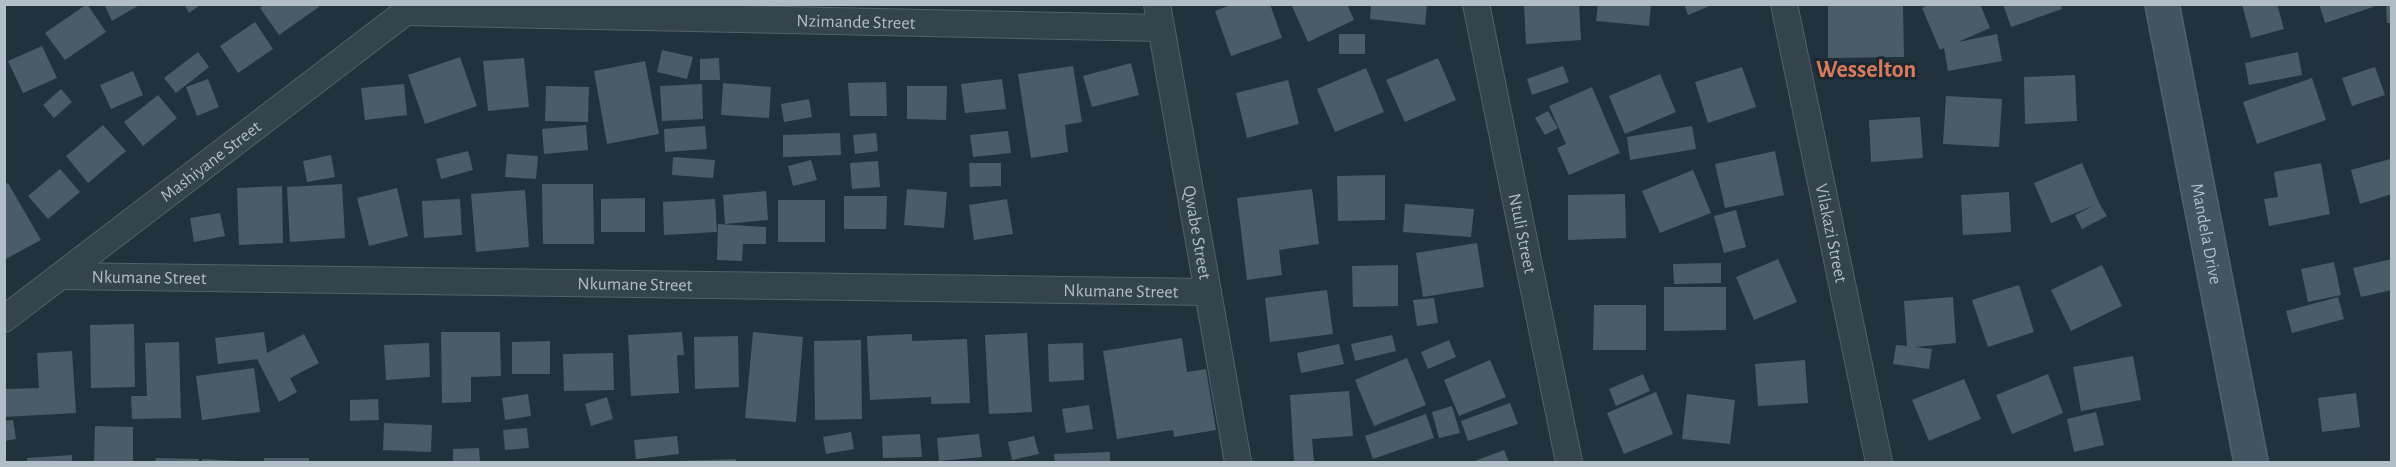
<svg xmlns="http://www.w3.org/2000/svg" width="2396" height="467" font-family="'Alegreya Sans',sans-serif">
  <rect width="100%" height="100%" fill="#22323c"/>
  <g fill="#4a5c67">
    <path d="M 87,4 L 106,32 L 65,60 L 45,33 Z"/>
    <path d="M 104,4 L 141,4 L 112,21 Z"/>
    <path d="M 184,4 L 202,4 L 189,13 Z"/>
    <path d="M 265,4 L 317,4 L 319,7 L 279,35 L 260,8 Z"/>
    <path d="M 1233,4 L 1270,4 L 1282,38 L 1231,56 L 1215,11 Z"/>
    <path d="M 1291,4 L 1347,4 L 1354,20 L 1308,42 Z"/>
    <path d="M 1371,4 L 1427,4 L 1425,25 L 1370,19 Z"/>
    <path d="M 1524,4 L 1579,4 L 1581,40 L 1526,44 Z"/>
    <path d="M 1598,4 L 1651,4 L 1649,26 L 1596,21 Z"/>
    <path d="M 1684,4 L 1712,4 L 1712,5 L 1688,15 Z"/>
    <path d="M 1828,4 L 1903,4 L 1904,57 L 1828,58 Z"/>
    <path d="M 1929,4 L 1980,4 L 1990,28 L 1958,42 L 1997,34 L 2002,61 L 1948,71 L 1944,48 L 1940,50 L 1922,8 Z"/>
    <path d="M 2003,4 L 2061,4 L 2062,9 L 2011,27 Z"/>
    <path d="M 2242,4 L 2277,4 L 2284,29 L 2251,38 Z"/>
    <path d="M 2319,4 L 2379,4 L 2379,5 L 2325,23 Z"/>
    <path d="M 2386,6 L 2392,6 L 2392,23 L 2387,23 Z"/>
    <path d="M 255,22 L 273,49 L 238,73 L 220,46 Z"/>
    <rect x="1339" y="34" width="26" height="20"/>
    <path d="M 42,46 L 57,78 L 23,93 L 8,61 Z"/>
    <path d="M 662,50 L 693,57 L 687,79 L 657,72 Z"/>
    <path d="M 198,52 L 209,67 L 176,93 L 164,78 Z"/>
    <path d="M 2298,52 L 2302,75 L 2249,85 L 2245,63 Z"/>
    <path d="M 460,57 L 477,106 L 425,124 L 408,75 Z"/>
    <path d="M 524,58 L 529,107 L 488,111 L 483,61 Z"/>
    <path d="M 719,58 L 720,80 L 700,80 L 700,59 Z"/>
    <path d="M 1438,58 L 1456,100 L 1405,122 L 1386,80 Z"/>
    <path d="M 645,61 L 659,134 L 607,144 L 594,71 Z"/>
    <path d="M 1131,63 L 1139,95 L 1092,107 L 1083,76 Z"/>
    <path d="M 1073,66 L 1082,122 L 1065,125 L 1068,152 L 1031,158 L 1018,74 Z"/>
    <path d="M 1563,66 L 1569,82 L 1532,95 L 1527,79 Z"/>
    <path d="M 1742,67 L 1756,107 L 1708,123 L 1695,82 Z"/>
    <path d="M 2375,67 L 2385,95 L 2352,106 L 2342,78 Z"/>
    <path d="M 1366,68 L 1384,112 L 1335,132 L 1317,89 Z"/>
    <path d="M 133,71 L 143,95 L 111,109 L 100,85 Z"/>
    <path d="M 1660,74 L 1676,112 L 1625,134 L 1609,96 Z"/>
    <path d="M 2075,75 L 2077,121 L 2025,124 L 2024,77 Z"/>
    <path d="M 2312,78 L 2326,120 L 2257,144 L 2243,102 Z"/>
    <path d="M 208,79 L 219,107 L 197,116 L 186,87 Z"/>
    <path d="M 1002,79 L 1006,109 L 965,113 L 961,84 Z"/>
    <path d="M 1288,80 L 1299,124 L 1247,138 L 1236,93 Z"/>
    <path d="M 886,82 L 887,116 L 850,116 L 848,83 Z"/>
    <path d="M 723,83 L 771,87 L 769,118 L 721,115 Z"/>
    <path d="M 404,84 L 407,115 L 365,120 L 361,88 Z"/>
    <path d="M 702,84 L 703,119 L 662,121 L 660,86 Z"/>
    <path d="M 546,86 L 589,87 L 588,122 L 545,121 Z"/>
    <path d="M 907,86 L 947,86 L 946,120 L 907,119 Z"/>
    <path d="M 1592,87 L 1620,153 L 1569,175 L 1557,148 L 1566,144 L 1549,106 Z"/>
    <path d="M 61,89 L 72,102 L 54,118 L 43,105 Z"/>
    <path d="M 158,95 L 177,118 L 143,146 L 124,122 Z"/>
    <path d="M 1946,96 L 2002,99 L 1999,147 L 1943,144 Z"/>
    <path d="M 809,99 L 812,117 L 784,122 L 781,104 Z"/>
    <path d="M 1548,111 L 1558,128 L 1545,135 L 1535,118 Z"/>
    <path d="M 1920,117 L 1923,158 L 1871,162 L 1869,120 Z"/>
    <path d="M 103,125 L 126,151 L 88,183 L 66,156 Z"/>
    <path d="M 586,125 L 588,150 L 544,154 L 542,129 Z"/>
    <path d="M 705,126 L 707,149 L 665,152 L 664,129 Z"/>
    <path d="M 1692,126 L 1696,149 L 1630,160 L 1627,137 Z"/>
    <path d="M 1008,131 L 1011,153 L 973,157 L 970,135 Z"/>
    <path d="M 840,133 L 841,155 L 783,157 L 783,135 Z"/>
    <path d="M 876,133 L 878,151 L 855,154 L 853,135 Z"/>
    <path d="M 468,151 L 473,170 L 441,179 L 436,159 Z"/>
    <path d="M 1775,151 L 1784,195 L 1725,208 L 1715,164 Z"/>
    <path d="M 507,154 L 538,156 L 536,179 L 505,177 Z"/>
    <path d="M 331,155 L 335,177 L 307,182 L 303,161 Z"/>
    <path d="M 673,157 L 715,160 L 713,178 L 672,175 Z"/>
    <path d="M 2390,159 L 2392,194 L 2360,204 L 2351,170 Z"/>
    <path d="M 811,160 L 817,180 L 793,186 L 788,166 Z"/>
    <path d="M 878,161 L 880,187 L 852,189 L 850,163 Z"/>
    <path d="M 969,163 L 1001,163 L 1001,186 L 970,187 Z"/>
    <path d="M 2082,163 L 2099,203 L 2107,216 L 2082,229 L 2075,215 L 2095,205 L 2051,223 L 2034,183 Z"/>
    <path d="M 2321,163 L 2330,214 L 2269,226 L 2264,199 L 2278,197 L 2274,172 Z"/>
    <path d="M 60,169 L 80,192 L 48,219 L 28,196 Z"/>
    <path d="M 1693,170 L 1711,213 L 1660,233 L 1642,191 Z"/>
    <path d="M 1385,175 L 1385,220 L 1338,221 L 1337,176 Z"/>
    <path d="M 8,183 L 41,240 L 4,260 L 4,185 Z"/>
    <path d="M 342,184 L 345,238 L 290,242 L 287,187 Z"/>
    <path d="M 542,184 L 593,184 L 594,244 L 543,244 Z"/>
    <path d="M 282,186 L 283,243 L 239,245 L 237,188 Z"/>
    <path d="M 397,188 L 408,236 L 369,246 L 357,198 Z"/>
    <path d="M 907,189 L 947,192 L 944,228 L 904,225 Z"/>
    <path d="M 1312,189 L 1319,244 L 1279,250 L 1282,275 L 1247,280 L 1237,198 Z"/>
    <path d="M 525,190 L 529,247 L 476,252 L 471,194 Z"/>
    <path d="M 766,191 L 768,220 L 725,224 L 723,195 Z"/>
    <path d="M 2009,192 L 2011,232 L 1963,235 L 1961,195 Z"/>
    <path d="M 1625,194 L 1626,238 L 1568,240 L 1568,195 Z"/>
    <path d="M 844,196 L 887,196 L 886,229 L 844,229 Z"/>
    <path d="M 645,198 L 645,232 L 601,232 L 601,199 Z"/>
    <path d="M 460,199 L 462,235 L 424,238 L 422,201 Z"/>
    <path d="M 715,199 L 717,232 L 664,235 L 663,202 Z"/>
    <path d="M 1007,199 L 1013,234 L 974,240 L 969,205 Z"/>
    <rect x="778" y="200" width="47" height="42"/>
    <path d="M 1405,204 L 1474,209 L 1471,237 L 1403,232 Z"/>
    <path d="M 1736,210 L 1746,247 L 1724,253 L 1714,216 Z"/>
    <path d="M 220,213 L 225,236 L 194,242 L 190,218 Z"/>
    <path d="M 718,224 L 766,227 L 766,244 L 743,244 L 742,261 L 717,260 Z"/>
    <path d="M 1477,243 L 1484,287 L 1423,297 L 1416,253 Z"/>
    <path d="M 1778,259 L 1797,302 L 1754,320 L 1736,277 Z"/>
    <path d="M 2392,259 L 2392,290 L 2361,297 L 2353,268 Z"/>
    <path d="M 2334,262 L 2341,295 L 2308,302 L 2301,269 Z"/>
    <path d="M 1721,263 L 1721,283 L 1674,284 L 1673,264 Z"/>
    <path d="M 1398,265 L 1398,306 L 1353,307 L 1352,266 Z"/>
    <path d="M 2102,265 L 2122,306 L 2071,331 L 2051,290 Z"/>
    <path d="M 2019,285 L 2034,332 L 1988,347 L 1972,300 Z"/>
    <path d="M 1664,287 L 1726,287 L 1726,330 L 1664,331 Z"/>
    <path d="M 1327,290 L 1333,334 L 1270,342 L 1265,298 Z"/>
    <path d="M 1953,297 L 1956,343 L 1915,347 L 1932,349 L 1929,369 L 1893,364 L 1896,345 L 1907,346 L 1904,301 Z"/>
    <path d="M 2338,297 L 2344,319 L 2292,333 L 2286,311 Z"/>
    <path d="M 1434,298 L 1438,323 L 1417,326 L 1413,300 Z"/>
    <path d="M 1594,305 L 1646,305 L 1646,350 L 1593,350 Z"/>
    <path d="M 134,324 L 135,387 L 91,388 L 90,325 Z"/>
    <path d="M 264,332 L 267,353 L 304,334 L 319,363 L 290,378 L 297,392 L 279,402 L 257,359 L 218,364 L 215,338 Z"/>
    <path d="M 441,332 L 500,332 L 501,376 L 471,377 L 471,402 L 442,403 Z"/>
    <path d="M 682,332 L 684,355 L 677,355 L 679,393 L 631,396 L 628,335 Z"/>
    <path d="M 753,332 L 803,337 L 796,422 L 745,418 Z"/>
    <path d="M 1027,333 L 1032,412 L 989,414 L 985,335 Z"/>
    <path d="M 912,334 L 912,341 L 967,339 L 970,403 L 931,404 L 931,397 L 870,400 L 867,336 Z"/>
    <path d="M 1392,335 L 1396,351 L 1355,361 L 1351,344 Z"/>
    <path d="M 738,336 L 739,387 L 695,389 L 694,337 Z"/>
    <path d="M 1182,338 L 1187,372 L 1206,369 L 1216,430 L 1174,437 L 1173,430 L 1117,439 L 1103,351 Z"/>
    <path d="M 861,340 L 862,419 L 815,420 L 814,341 Z"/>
    <path d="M 1449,340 L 1456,357 L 1428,369 L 1421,352 Z"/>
    <path d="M 550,341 L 550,374 L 512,374 L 512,342 Z"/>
    <path d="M 179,342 L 181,418 L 132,419 L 131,396 L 147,396 L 145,343 Z"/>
    <path d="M 429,343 L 430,377 L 386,380 L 384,345 Z"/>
    <path d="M 1083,343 L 1084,380 L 1049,382 L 1048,344 Z"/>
    <path d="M 1339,344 L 1344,364 L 1301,373 L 1297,353 Z"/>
    <path d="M 72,351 L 76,413 L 4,417 L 4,389 L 39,388 L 37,353 Z"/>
    <path d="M 613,353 L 614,390 L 564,391 L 563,354 Z"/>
    <path d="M 2133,356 L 2141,400 L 2081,411 L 2073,367 Z"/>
    <path d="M 1407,358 L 1426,405 L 1374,426 L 1355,380 Z"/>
    <path d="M 1490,360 L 1506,397 L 1459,416 L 1444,380 Z"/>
    <path d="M 1805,360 L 1808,403 L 1758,406 L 1755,364 Z"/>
    <path d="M 254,368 L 260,412 L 202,420 L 196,376 Z"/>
    <path d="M 1643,374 L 1650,391 L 1616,406 L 1609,389 Z"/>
    <path d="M 2048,374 L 2063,413 L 2012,434 L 1996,395 Z"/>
    <path d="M 1964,379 L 1981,419 L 1929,441 L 1912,400 Z"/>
    <path d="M 1349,391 L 1353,436 L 1312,439 L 1314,462 L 1294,462 L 1290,395 Z"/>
    <path d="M 1656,392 L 1673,434 L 1624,454 L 1607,413 Z"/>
    <path d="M 2356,393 L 2360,427 L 2322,432 L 2318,398 Z"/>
    <path d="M 528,394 L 531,416 L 505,420 L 502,398 Z"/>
    <path d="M 1687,394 L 1735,400 L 1730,444 L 1682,439 Z"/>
    <path d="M 607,397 L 613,419 L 591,426 L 585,404 Z"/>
    <path d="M 378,399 L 379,420 L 350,421 L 350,400 Z"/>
    <path d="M 1510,403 L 1518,424 L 1468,441 L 1461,421 Z"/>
    <path d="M 1089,405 L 1093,429 L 1066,433 L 1062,409 Z"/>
    <path d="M 1452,406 L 1460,433 L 1439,438 L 1432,412 Z"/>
    <path d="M 2096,412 L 2104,445 L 2074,452 L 2067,419 Z"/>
    <path d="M 1426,414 L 1434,438 L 1373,459 L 1365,436 Z"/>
    <path d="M 13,420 L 16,439 L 4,441 L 4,421 Z"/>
    <path d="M 384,423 L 432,425 L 431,452 L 383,450 Z"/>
    <path d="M 95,426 L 133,427 L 133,462 L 94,462 Z"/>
    <path d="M 527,428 L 529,448 L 505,450 L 503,430 Z"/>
    <path d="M 851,432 L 854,449 L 826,454 L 823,437 Z"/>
    <path d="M 920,434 L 922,457 L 883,458 L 882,436 Z"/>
    <path d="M 979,434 L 982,457 L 939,461 L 937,438 Z"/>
    <path d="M 677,436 L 679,454 L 636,459 L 634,440 Z"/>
    <path d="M 1034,436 L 1039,454 L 1012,460 L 1008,442 Z"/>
    <path d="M 479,448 L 480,462 L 453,462 L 453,449 Z"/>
    <path d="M 1504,450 L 1509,462 L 1472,462 Z"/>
    <path d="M 1110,452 L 1110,462 L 1055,462 L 1054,454 Z"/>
    <path d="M 72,455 L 72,462 L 27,462 L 27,458 Z"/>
    <path d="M 156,458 L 199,459 L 198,462 L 155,462 Z"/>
    <rect x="264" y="458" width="45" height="4"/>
    <path d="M 202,459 L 240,461 L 240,462 L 202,462 Z"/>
    <path d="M 736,459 L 736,462 L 678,462 L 678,461 Z"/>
  </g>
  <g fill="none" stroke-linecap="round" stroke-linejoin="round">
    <g stroke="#54616a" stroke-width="28">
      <g id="street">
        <path id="s1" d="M 1157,4 L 1238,462"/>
        <path id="s2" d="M 1476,4 L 1569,462"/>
        <path id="s3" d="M 1784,4 L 1879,462"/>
        <path id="s4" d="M 406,12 L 1161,28"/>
        <path id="s5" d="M 62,276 L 1208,292"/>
        <path id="s6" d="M 4,319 L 416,4"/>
      </g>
    </g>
    <g stroke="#54616a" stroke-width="36">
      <g id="secondary">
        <path id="s7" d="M 2162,4 L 2251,462"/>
      </g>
    </g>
    <use href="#street" stroke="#35434c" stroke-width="26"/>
    <use href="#secondary" stroke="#43535f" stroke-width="33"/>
  </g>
  <g text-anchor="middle" stroke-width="6" stroke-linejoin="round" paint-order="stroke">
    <g font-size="18" fill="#b1bec8" stroke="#1b2831">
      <text dy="6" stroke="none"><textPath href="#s4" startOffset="450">Nzimande Street</textPath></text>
      <text dy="6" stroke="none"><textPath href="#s6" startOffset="260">Mashiyane Street</textPath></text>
      <text dy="6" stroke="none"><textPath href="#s1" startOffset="232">Qwabe Street</textPath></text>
      <text dy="6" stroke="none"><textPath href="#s2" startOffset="234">Ntuli Street</textPath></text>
      <text dy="6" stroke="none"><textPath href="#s3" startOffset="234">Vilakazi Street</textPath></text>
      <text dy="6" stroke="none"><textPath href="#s7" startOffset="234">Mandela Drive</textPath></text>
      <text dy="6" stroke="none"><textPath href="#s5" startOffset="87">Nkumane Street</textPath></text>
      <text dy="6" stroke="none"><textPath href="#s5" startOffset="573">Nkumane Street</textPath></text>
      <text dy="6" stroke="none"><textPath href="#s5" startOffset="1059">Nkumane Street</textPath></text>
    </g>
    <g font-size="24" font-weight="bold" fill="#d87a5c" stroke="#1b2831">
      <text x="1866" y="77">Wesselton</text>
    </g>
  </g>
  <rect width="2396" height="467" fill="none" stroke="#b1bec8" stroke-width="12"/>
</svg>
